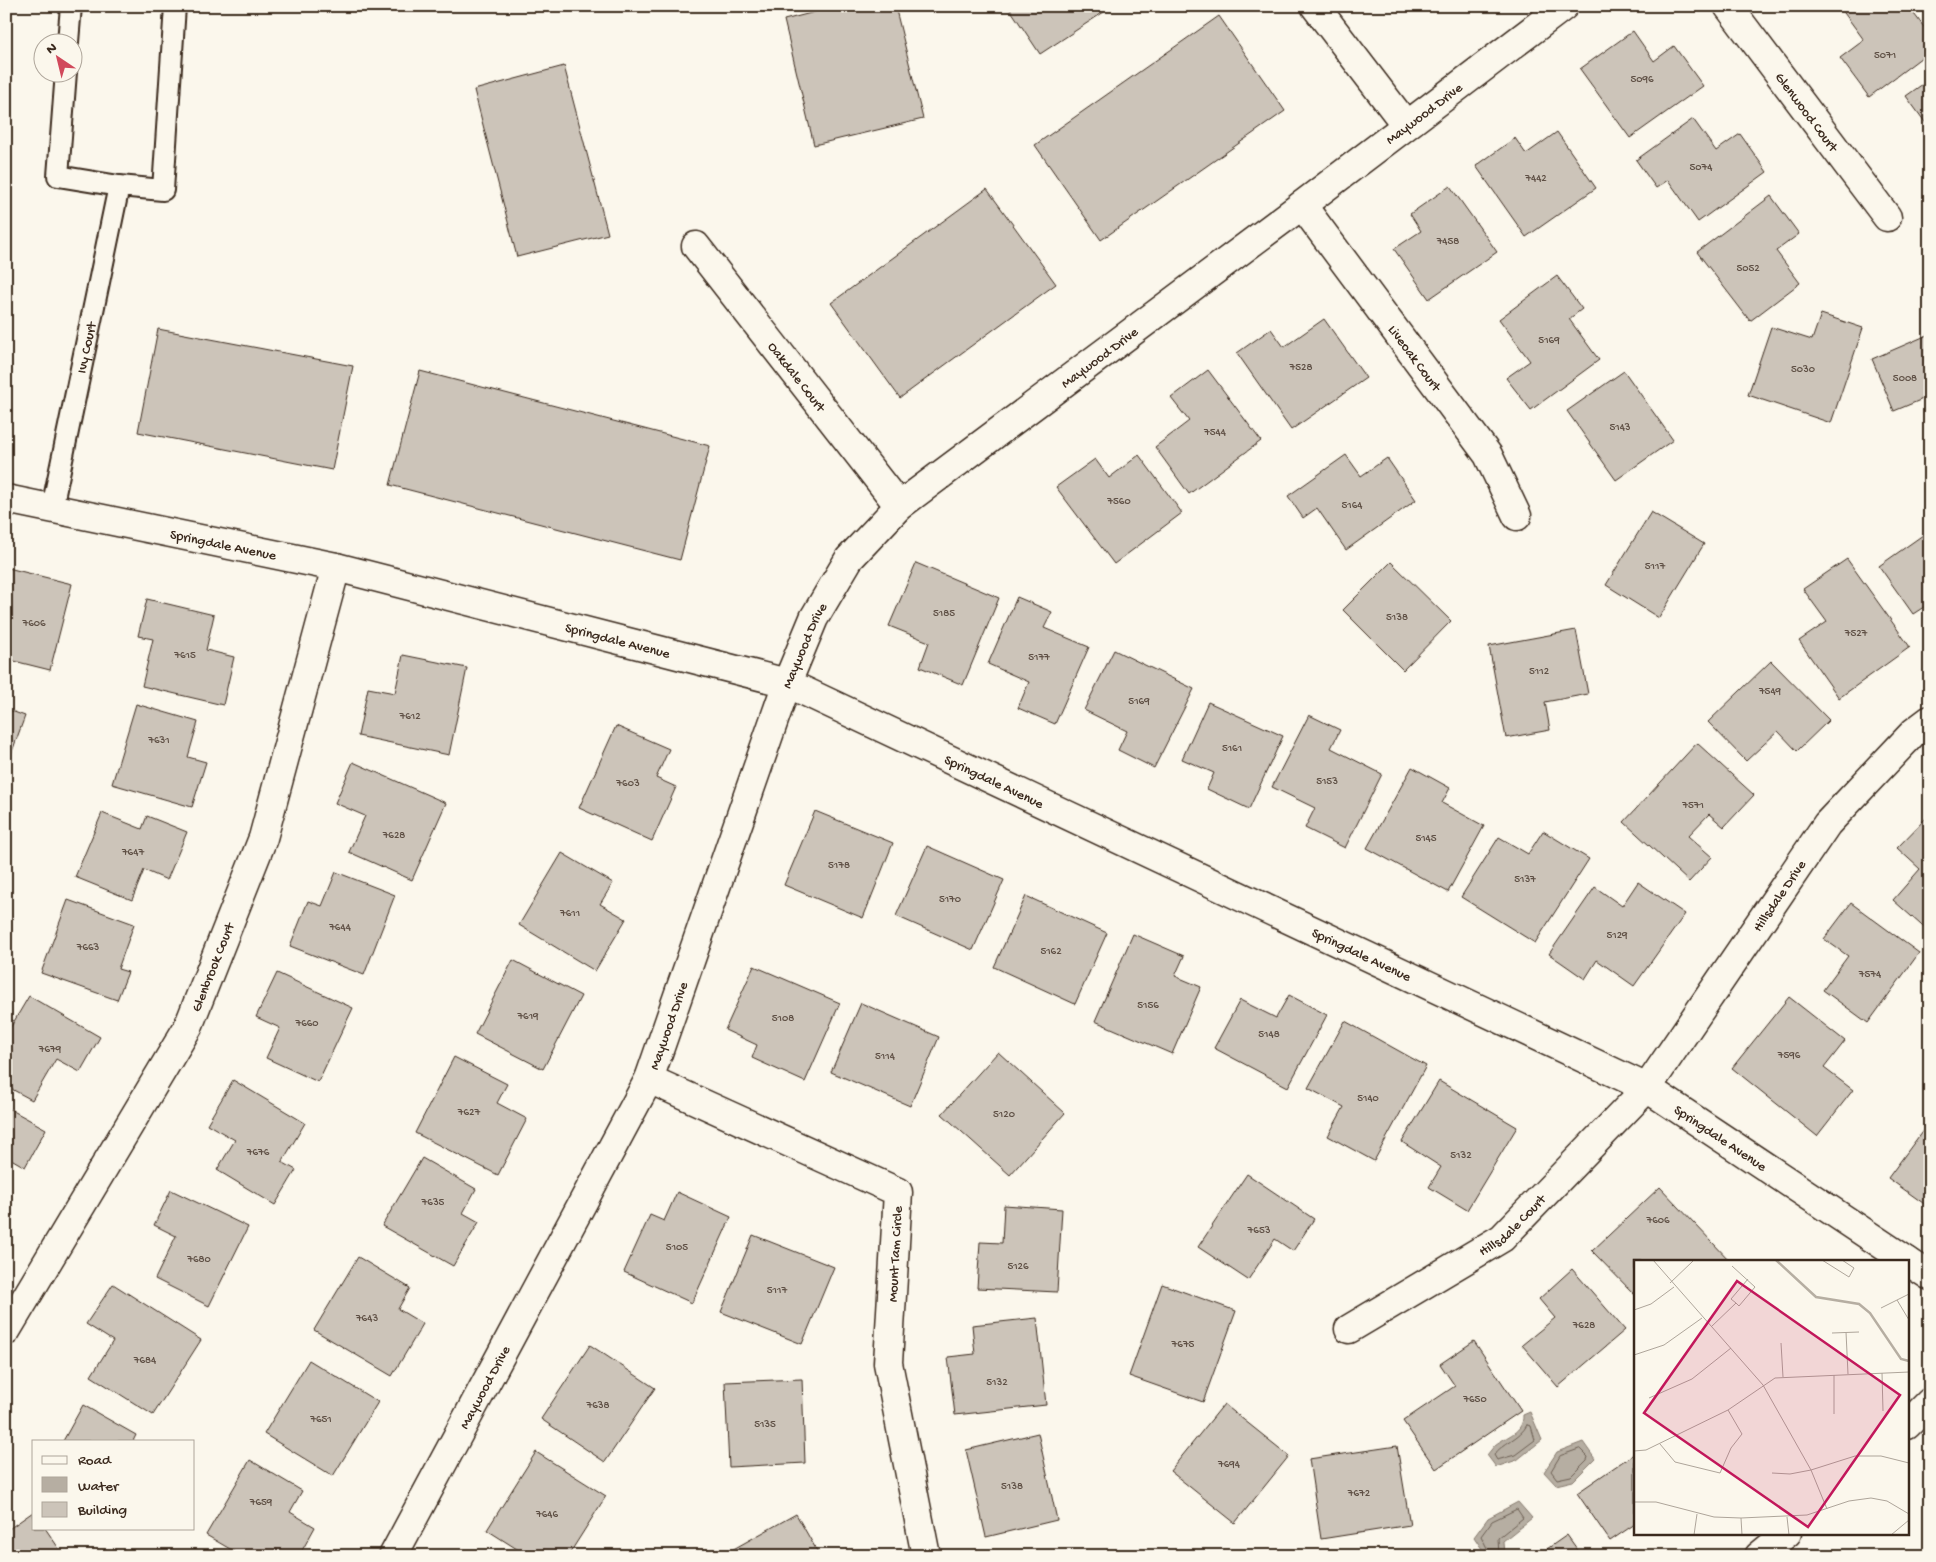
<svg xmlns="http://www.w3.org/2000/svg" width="1936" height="1562" font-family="'Gochi Hand',sans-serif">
  <rect width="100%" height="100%" fill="#fbf7ec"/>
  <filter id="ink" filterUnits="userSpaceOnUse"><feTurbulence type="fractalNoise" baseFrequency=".02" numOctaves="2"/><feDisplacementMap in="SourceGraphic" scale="10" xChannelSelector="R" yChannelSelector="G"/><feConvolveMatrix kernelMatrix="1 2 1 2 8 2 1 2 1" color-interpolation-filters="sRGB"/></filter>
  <g filter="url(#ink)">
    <g fill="#b6aea2" stroke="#85796d">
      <path d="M 1530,1412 L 1542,1440 L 1517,1460 L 1496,1467 L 1487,1455 C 1490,1452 1492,1448 1495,1445 C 1506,1436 1524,1433 1523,1415 Z"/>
      <path d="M 1583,1442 L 1595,1459 L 1573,1481 L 1556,1485 L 1544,1472 L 1557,1452 Z"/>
      <path d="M 1518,1502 L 1532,1518 L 1503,1541 L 1504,1556 L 1486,1555 L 1474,1537 L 1488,1518 Z"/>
    </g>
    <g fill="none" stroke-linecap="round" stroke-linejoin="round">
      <g stroke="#6c5f53" stroke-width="1">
        <path d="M 1527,1425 L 1531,1426 L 1535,1440 L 1515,1455 L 1497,1460 L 1494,1455 C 1503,1442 1520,1439 1527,1425 Z"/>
        <path d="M 1580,1449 L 1588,1457 L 1587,1460 L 1571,1476 L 1557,1479 L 1551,1471 L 1560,1456 Z"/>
        <path d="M 1491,1556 L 1481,1536 L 1492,1521 L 1517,1509 L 1523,1518 L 1498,1538 L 1499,1556"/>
      </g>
    </g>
    <g fill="#ccc4b9" stroke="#3b2a1e">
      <path d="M 6,6 L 10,6 L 6,44 Z"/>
      <path d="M 838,6 L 895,6 L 923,119 L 814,145 L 784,20 Z"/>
      <path d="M 1008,6 L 1113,6 L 1040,54 Z"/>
      <path d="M 1399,6 L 1410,6 L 1403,12 Z"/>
      <path d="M 1839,6 L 1908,6 L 1930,35 L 1930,51 L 1869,97 L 1840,58 L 1864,40 Z"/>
      <path d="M 1219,16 L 1285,111 L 1101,240 L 1035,145 Z"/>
      <path d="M 1633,31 L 1654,61 L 1674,46 L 1703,86 L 1630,138 L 1580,69 Z"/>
      <path d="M 564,66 L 608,234 L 517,257 L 474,90 Z"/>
      <path d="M 1930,79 L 1930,129 L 1906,96 Z"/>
      <path d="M 1693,119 L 1716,151 L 1740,134 L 1767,172 L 1698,222 L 1668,180 L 1656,188 L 1636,160 Z"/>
      <path d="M 1557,132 L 1596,188 L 1526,237 L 1476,166 L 1515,138 L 1526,154 Z"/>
      <path d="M 1450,186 L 1497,252 L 1429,299 L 1394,249 L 1421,231 L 1410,214 Z"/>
      <path d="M 987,189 L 1056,284 L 900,398 L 831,303 Z"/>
      <path d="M 1771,196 L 1799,234 L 1776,251 L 1800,283 L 1750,321 L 1697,252 Z"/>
      <path d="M 1557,276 L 1582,309 L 1569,319 L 1599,360 L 1531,410 L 1506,378 L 1530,361 L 1499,319 Z"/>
      <path d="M 1821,314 L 1863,328 L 1831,423 L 1748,395 L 1771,327 L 1812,340 Z"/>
      <path d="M 1324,319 L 1366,378 L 1291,430 L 1237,353 L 1271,329 L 1284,347 Z"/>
      <path d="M 158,329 L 353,366 L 332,470 L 138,432 Z"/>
      <path d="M 1930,334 L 1930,396 L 1894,411 L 1872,359 Z"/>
      <path d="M 1208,370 L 1261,441 L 1189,494 L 1155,447 L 1189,421 L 1171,398 Z"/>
      <path d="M 420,371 L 710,446 L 680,560 L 390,485 Z"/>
      <path d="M 1624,371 L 1673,440 L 1616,480 L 1567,411 Z"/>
      <path d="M 1139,455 L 1182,513 L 1114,564 L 1056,487 L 1095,459 L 1109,478 Z"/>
      <path d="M 1346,455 L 1361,476 L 1387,458 L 1416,500 L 1346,550 L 1317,508 L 1303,518 L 1288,496 Z"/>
      <path d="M 1651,512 L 1704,544 L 1659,618 L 1606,585 Z"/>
      <path d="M 1930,530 L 1930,603 L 1913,614 L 1879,566 Z"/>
      <path d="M 1847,559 L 1910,647 L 1839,698 L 1799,641 L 1827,622 L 1803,589 Z"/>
      <path d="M 1391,562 L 1451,621 L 1403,670 L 1343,610 Z"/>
      <path d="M 916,563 L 999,598 L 963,685 L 920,667 L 929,642 L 889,626 Z"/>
      <path d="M 8,568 L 72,584 L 50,670 L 6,659 Z"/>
      <path d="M 1017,597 L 1052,612 L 1044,628 L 1089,647 L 1055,724 L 1018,708 L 1029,682 L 988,664 Z"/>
      <path d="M 147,599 L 214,615 L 206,650 L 234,657 L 223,705 L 142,686 L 153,639 L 138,636 Z"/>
      <path d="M 1576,630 L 1588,694 L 1545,702 L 1550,730 L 1506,738 L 1489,646 Z"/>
      <path d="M 1114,650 L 1194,689 L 1154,768 L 1118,750 L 1127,731 L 1084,710 Z"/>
      <path d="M 403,655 L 467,668 L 449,755 L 358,736 L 368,688 L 395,693 Z"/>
      <path d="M 1771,661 L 1829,720 L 1797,751 L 1778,731 L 1746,761 L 1708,722 Z"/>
      <path d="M 1208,702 L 1283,736 L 1249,809 L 1207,789 L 1214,773 L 1182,759 Z"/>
      <path d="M 136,704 L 198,722 L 188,757 L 206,762 L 192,807 L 112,784 Z"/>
      <path d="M 6,709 L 25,716 L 6,768 Z"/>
      <path d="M 1309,715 L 1340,730 L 1331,748 L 1382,774 L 1345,848 L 1305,828 L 1315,808 L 1272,787 Z"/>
      <path d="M 616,726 L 669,749 L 656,778 L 676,787 L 652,841 L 579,808 Z"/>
      <path d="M 1697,743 L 1754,795 L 1724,827 L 1709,814 L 1688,836 L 1712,857 L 1689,882 L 1624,822 Z"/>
      <path d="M 353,762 L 446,803 L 412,880 L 349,852 L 365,816 L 335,803 Z"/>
      <path d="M 1412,767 L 1450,788 L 1442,803 L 1484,826 L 1448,892 L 1367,848 Z"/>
      <path d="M 815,811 L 893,843 L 863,918 L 784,885 Z"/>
      <path d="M 102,813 L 142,829 L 147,816 L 187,832 L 167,880 L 144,870 L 132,900 L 75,877 Z"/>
      <path d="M 1928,816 L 1930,818 L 1930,933 L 1893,900 L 1920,869 L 1897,848 Z"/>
      <path d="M 1543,831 L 1589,859 L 1535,943 L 1461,897 L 1499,837 L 1528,854 Z"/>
      <path d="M 927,846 L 1004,880 L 973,950 L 896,916 Z"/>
      <path d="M 562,853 L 613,883 L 600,904 L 626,919 L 595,971 L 519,925 Z"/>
      <path d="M 336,872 L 395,895 L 364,975 L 290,946 L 308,901 L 322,906 Z"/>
      <path d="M 1638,882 L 1685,914 L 1634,986 L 1597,960 L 1585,979 L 1549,954 L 1595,887 L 1622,906 Z"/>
      <path d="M 1026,896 L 1107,933 L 1075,1004 L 994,967 Z"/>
      <path d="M 68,900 L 134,924 L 118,969 L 128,972 L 117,1000 L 41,973 Z"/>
      <path d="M 1851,903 L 1919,953 L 1868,1023 L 1823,990 L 1848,956 L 1824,939 Z"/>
      <path d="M 1133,934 L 1184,956 L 1175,976 L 1201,987 L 1172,1054 L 1095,1021 Z"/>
      <path d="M 513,960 L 581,996 L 543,1069 L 475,1034 Z"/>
      <path d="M 754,966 L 840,1003 L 805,1082 L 752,1058 L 757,1045 L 725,1030 Z"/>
      <path d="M 277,973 L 353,1008 L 318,1082 L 266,1058 L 280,1028 L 256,1017 Z"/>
      <path d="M 1289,995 L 1327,1015 L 1288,1087 L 1214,1048 L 1240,1000 L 1276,1018 Z"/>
      <path d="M 29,996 L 100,1037 L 80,1072 L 56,1059 L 32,1100 L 6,1086 L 6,1035 Z"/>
      <path d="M 1789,997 L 1845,1041 L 1824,1068 L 1853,1090 L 1817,1136 L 1732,1068 Z"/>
      <path d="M 861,1003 L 939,1037 L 910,1106 L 831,1072 Z"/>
      <path d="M 1345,1021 L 1426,1066 L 1374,1161 L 1328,1136 L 1344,1107 L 1308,1088 Z"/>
      <path d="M 998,1052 L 1065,1113 L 1010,1175 L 942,1114 Z"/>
      <path d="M 454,1057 L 507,1084 L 497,1103 L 527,1119 L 498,1175 L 415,1133 Z"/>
      <path d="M 233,1080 L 305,1123 L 282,1162 L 296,1170 L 275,1205 L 217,1170 L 235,1140 L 207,1124 Z"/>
      <path d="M 1439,1081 L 1517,1127 L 1467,1210 L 1429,1187 L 1441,1167 L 1402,1142 Z"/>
      <path d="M 6,1107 L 46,1129 L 25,1167 L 6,1156 Z"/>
      <path d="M 1930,1121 L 1930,1208 L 1888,1178 Z"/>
      <path d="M 422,1158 L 476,1189 L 463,1213 L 479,1222 L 453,1266 L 382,1226 Z"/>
      <path d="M 1247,1174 L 1314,1219 L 1293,1251 L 1275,1239 L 1248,1280 L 1198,1247 Z"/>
      <path d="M 1660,1187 L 1730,1261 L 1635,1261 L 1635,1295 L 1592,1251 Z"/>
      <path d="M 171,1190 L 248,1227 L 209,1306 L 155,1279 L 176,1236 L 154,1225 Z"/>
      <path d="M 677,1192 L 731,1217 L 692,1303 L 624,1272 L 650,1215 L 664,1221 Z"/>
      <path d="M 1004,1205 L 1062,1209 L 1057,1292 L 977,1288 L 980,1242 L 1002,1243 Z"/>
      <path d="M 753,1235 L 834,1267 L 802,1344 L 721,1312 Z"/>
      <path d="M 358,1257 L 410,1288 L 398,1309 L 423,1324 L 392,1376 L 314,1330 Z"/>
      <path d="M 1572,1269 L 1625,1330 L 1558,1387 L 1522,1345 L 1555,1318 L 1539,1299 Z"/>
      <path d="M 113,1284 L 201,1340 L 153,1415 L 91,1376 L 113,1341 L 86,1324 Z"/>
      <path d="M 1162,1284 L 1236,1311 L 1203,1402 L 1129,1376 Z"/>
      <path d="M 1037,1318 L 1046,1405 L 955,1415 L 948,1357 L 975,1354 L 972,1325 Z"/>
      <path d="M 1474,1341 L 1521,1411 L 1436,1469 L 1403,1421 L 1455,1386 L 1440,1364 Z"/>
      <path d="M 590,1345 L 655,1388 L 605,1462 L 541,1419 Z"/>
      <path d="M 309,1360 L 378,1402 L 333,1476 L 264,1434 Z"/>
      <path d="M 802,1379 L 805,1463 L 729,1467 L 725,1382 Z"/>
      <path d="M 1224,1404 L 1289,1456 L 1235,1523 L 1170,1471 Z"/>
      <path d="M 83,1405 L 136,1435 L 133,1441 L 63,1441 Z"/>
      <path d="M 1038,1433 L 1057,1520 L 986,1537 L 966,1450 Z"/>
      <path d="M 1397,1446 L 1410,1525 L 1321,1539 L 1309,1459 Z"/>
      <path d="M 536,1452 L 606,1496 L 568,1556 L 528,1556 L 487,1530 Z"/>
      <path d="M 1635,1453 L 1635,1524 L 1610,1541 L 1577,1493 Z"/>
      <path d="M 250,1460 L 302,1491 L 290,1512 L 315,1527 L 299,1556 L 242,1556 L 206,1535 Z"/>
      <path d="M 33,1512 L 34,1528 L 45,1528 L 64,1556 L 6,1556 L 6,1531 Z"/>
      <path d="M 796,1514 L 820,1556 L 721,1556 Z"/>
      <path d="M 1567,1535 L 1582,1556 L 1537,1556 Z"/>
      <path d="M 1031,1554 L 1074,1556 L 1031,1556 Z"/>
    </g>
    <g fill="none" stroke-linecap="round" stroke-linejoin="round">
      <g stroke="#3b2a1e" stroke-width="24">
        <g id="service">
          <path d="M 68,42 L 71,6"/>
          <path d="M 66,72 L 58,176 L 119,186"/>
          <path id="s1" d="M 52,508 L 119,186 L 163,190 L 175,6"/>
        </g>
      </g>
      <g stroke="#3b2a1e" stroke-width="31">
        <g id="minor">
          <path d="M 1315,6 L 1406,125"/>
          <path id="s2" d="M 1728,6 L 1887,217"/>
          <path id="s3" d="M 1302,205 L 1488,455 L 1517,516"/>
          <path id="s4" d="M 696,246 L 899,506"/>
          <path id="s5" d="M 6,499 L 336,567 L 787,683 L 1647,1088 L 1907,1261"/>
          <path d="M 649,1079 L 898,1192 L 888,1363 L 926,1556"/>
          <path d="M 1907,1261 L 1930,1276"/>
          <path id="s6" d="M 1349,1329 L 1502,1238 L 1647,1088 L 1827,824 L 1914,732 L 1930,720"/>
          <path id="s7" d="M 6,1331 L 188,1027 L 263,838 L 336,567"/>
          <path d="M 1907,1425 L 1930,1402"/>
          <path id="s8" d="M 393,1556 L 649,1079 L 787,683 L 814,618 L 849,559 L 899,506 L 1302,205 L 1564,6"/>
          <path d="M 1759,1556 L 1787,1533"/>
        </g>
      </g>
      <use href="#service" stroke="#fbf7ec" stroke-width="20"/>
      <use href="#minor" stroke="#fbf7ec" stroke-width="28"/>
    </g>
  </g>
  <g text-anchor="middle" stroke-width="4.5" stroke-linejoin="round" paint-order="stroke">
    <g font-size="11" fill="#5f5045">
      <text x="1885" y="58">5071</text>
      <text x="1642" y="82">5096</text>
      <text x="1701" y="170">5074</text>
      <text x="1536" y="181">7442</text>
      <text x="1448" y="244">7458</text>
      <text x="1748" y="271">5052</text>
      <text x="1549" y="343">5169</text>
      <text x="1301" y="370">7528</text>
      <text x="1803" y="372">5030</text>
      <text x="1905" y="381">5008</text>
      <text x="1620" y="430">5143</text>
      <text x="1215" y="435">7544</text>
      <text x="1119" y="504">7560</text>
      <text x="1352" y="508">5164</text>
      <text x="1655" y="569">5117</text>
      <text x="944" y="616">5185</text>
      <text x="1397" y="620">5138</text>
      <text x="34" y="626">7606</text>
      <text x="1856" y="636">7527</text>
      <text x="185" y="658">7615</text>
      <text x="1039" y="660">5177</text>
      <text x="1539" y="674">5112</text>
      <text x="1770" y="694">7549</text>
      <text x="1139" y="704">5169</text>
      <text x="410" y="719">7612</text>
      <text x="159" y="743">7631</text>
      <text x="1232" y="751">5161</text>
      <text x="1327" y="784">5153</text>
      <text x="628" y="786">7603</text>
      <text x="1693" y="808">7571</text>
      <text x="394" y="838">7628</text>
      <text x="1426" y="841">5145</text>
      <text x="133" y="855">7647</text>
      <text x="839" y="868">5178</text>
      <text x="1525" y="882">5137</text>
      <text x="950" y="902">5170</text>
      <text x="570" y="916">7611</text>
      <text x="340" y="930">7644</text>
      <text x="1617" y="938">5129</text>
      <text x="88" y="950">7663</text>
      <text x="1051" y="954">5162</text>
      <text x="1870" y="977">7574</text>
      <text x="1148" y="1008">5156</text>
      <text x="528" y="1019">7619</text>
      <text x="783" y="1021">5108</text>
      <text x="307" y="1026">7660</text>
      <text x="1269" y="1037">5148</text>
      <text x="50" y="1052">7679</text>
      <text x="1789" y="1058">7596</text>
      <text x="885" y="1059">5114</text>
      <text x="1368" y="1101">5140</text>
      <text x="469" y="1115">7627</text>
      <text x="1004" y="1117">5120</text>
      <text x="258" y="1155">7676</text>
      <text x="1461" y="1158">5132</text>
      <text x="433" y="1205">7635</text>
      <text x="1658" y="1223">7606</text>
      <text x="1259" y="1233">7653</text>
      <text x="677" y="1250">5105</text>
      <text x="199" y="1262">7680</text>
      <text x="1018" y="1269">5126</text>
      <text x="777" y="1293">5117</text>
      <text x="367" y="1321">7643</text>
      <text x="1584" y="1328">7628</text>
      <text x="1183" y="1347">7675</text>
      <text x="145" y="1363">7684</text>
      <text x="997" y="1385">5132</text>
      <text x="1475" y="1402">7650</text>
      <text x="598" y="1408">7638</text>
      <text x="321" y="1422">7651</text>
      <text x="765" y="1427">5135</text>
      <text x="1229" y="1467">7694</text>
      <text x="1012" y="1489">5138</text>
      <text x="1359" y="1496">7672</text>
      <text x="261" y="1505">7659</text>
      <text x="547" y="1517">7646</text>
    </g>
    <g font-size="14" fill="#3b2a1e" stroke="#fbf7ec">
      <text dy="5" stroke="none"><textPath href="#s2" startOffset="132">Glenwood Court</textPath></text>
      <text dy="5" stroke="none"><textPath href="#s8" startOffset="1828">Maywood Drive</textPath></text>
      <text dy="5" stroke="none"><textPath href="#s1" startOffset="164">Ivy Court</textPath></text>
      <text dy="5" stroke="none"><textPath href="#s8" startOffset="1422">Maywood Drive</textPath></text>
      <text dy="5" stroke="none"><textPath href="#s3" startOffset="190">Liveoak Court</textPath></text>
      <text dy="5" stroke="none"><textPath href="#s4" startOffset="165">Oakdale Court</textPath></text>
      <text dy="5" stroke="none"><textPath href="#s5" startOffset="222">Springdale Avenue</textPath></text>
      <text dy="5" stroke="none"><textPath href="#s5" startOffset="628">Springdale Avenue</textPath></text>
      <text dy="5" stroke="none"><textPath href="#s8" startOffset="1002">Maywood Drive</textPath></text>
      <text dy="5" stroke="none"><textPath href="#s5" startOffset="1032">Springdale Avenue</textPath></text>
      <text dy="5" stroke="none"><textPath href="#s6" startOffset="620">Hillsdale Drive</textPath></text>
      <text dy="5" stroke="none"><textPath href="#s5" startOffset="1438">Springdale Avenue</textPath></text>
      <text dy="5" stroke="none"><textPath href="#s7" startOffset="419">Glenbrook Court</textPath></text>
      <text dy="5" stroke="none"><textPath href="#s8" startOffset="598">Maywood Drive</textPath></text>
      <text dy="5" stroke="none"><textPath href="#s5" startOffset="1842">Springdale Avenue</textPath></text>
      <text dy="5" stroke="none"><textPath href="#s6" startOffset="194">Hillsdale Court</textPath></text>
      <text transform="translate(894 1254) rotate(-87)" y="5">Mount Tam Circle</text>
      <text dy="5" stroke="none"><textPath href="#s8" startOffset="192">Maywood Drive</textPath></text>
    </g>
  </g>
  <g transform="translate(1634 1260)">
    <rect width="275" height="275" fill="#fbf7ec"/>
    <path fill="none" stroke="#b6aea2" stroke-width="2.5" d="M 142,0 L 182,37 L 225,44 L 236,53 L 267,99 L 275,101"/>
    <path fill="none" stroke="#aea59a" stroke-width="1" d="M 19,0 L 129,125 L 177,210 L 193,249M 188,0 L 215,17 L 220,8 L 208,0M 36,23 L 59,1M 263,40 L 275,60M 102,43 L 97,39 L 114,19M 247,48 L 275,34M 0,50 L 17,44 L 40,27M 77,67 L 102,43 L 105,46 L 121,27 L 98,6M 212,72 L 214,114M 198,73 L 225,72M 147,83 L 149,117M 0,95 L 30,85 L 68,58M 248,113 L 249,151M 15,138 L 58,119 L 97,88M 200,154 L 200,115M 26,184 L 41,202 L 86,213 L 97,188 L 108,174 L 94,150M 0,191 L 12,190 L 94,150 L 141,118 L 275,112M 138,213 L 156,214 L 177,210 L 221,196 L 247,196 L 275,203M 0,242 L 22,242 L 80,257 L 107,258 L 173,255 L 215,241 L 237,238 L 253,241 L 275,254M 153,257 L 155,275M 107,258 L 108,275M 60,275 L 63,254M 257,275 L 275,260"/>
    <path fill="#c2185b" fill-opacity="0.15" stroke="#c2185b" stroke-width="2.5" d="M 103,21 L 266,135 L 174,267 L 10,153 Z"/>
    <rect width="275" height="275" fill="none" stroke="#3b2a1e" stroke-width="2.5"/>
  </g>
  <rect width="1936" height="1562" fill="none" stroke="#fbf7ec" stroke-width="25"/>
  <rect x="12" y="12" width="1911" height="1537" fill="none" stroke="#3b2a1e" stroke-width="2" filter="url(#ink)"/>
  <rect x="32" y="1440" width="162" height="90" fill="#fbf7ec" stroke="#aea59a"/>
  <rect x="42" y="1456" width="25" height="8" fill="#fbf7ec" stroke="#aea59a"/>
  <text x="78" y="1464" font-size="15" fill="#3b2a1e">Road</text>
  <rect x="42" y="1477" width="25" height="15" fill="#b6aea2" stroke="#aea59a"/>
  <text x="78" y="1490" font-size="15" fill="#3b2a1e">Water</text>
  <rect x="42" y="1502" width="25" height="15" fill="#ccc4b9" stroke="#aea59a"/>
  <text x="78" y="1514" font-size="15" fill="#3b2a1e">Building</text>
  <g transform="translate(58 58) rotate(325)"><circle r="24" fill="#fbf7ec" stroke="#aea59a"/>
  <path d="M0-4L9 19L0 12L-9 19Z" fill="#d1495b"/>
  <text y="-8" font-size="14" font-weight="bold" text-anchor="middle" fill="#3b2a1e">N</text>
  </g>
</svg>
